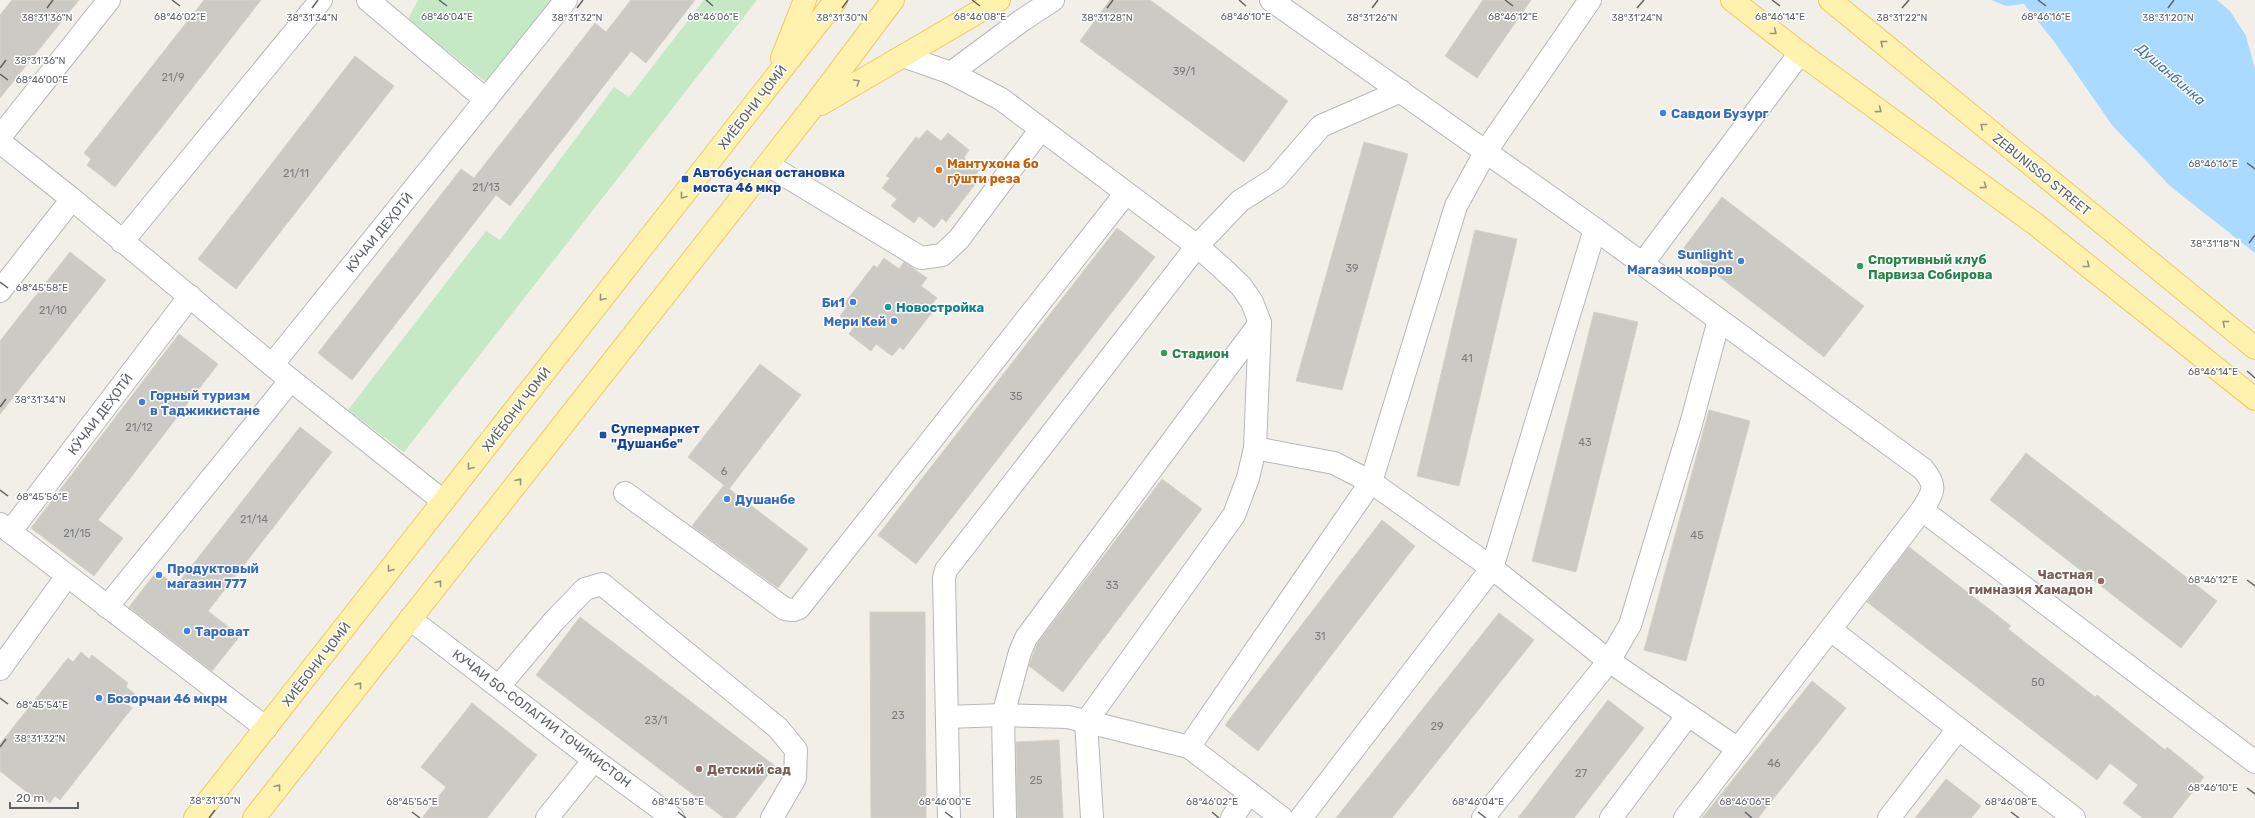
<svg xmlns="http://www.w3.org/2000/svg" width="2255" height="818" font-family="Rubik,sans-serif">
  <rect width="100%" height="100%" fill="#f1efe8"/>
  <g fill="#c5e8c5">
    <path d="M 418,0 L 553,0 L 488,84 L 408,19 Z"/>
    <path d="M 704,0 L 757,0 L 404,452 L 348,410 L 486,231 L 500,240 L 614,87 L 629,97 Z"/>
  </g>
  <path fill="#aadaff" d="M 1991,0 L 2217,0 L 2230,11 L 2246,36 L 2255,69 L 2255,253 L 2170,186 L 2112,125 L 2053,40 L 2024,4 L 2006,6 Z"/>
  <g fill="#cccac5" stroke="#d6d1c6">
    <path d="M 12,0 L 79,0 L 0,98 L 0,15 Z"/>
    <path d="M 204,0 L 261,0 L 115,187 L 87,165 L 91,159 L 84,153 Z"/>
    <path d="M 631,0 L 695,0 L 646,63 L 631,51 L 510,206 L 496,195 L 352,380 L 318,353 L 461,169 L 474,178 L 595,23 L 606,32 Z"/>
    <path d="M 1110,0 L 1150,0 L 1288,101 L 1244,162 L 1080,41 Z"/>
    <path d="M 1483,0 L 1531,0 L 1477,78 L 1445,56 Z"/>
    <path d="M 355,56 L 394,86 L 236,289 L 198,259 Z"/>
    <path d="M 927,130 L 941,141 L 948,133 L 969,150 L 964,158 L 979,170 L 972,180 L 976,183 L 946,222 L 942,218 L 934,228 L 919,216 L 914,223 L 891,206 L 897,199 L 882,188 L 890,178 L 886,176 L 916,137 L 919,139 Z"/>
    <path d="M 1364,142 L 1408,154 L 1342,390 L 1296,381 Z"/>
    <path d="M 1722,197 L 1864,306 L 1824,357 L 1683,249 Z"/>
    <path d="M 1117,228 L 1155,257 L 916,564 L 878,535 Z"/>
    <path d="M 1475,230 L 1517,239 L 1459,486 L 1417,476 Z"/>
    <path d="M 70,252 L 106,280 L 0,414 L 0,341 Z"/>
    <path d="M 884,258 L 899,269 L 904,262 L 927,278 L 921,286 L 937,298 L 929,308 L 933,311 L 903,350 L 900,347 L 892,356 L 876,344 L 871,351 L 849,334 L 854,327 L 840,316 L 847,306 L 844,304 L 874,265 L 877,268 Z"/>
    <path d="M 1594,312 L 1638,322 L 1576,572 L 1532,561 Z"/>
    <path d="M 179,334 L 218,364 L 98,520 L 123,538 L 94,576 L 31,528 Z"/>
    <path d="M 760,364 L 801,395 L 729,489 L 688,457 Z"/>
    <path d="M 1709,410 L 1750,421 L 1686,661 L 1644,650 Z"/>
    <path d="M 300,427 L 332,452 L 208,611 L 240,636 L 212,671 L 129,607 L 157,571 L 176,586 Z"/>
    <path d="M 2026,453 L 2217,601 L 2181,648 L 1990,500 Z"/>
    <path d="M 1162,479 L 1202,509 L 1063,692 L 1029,666 L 1037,644 Z"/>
    <path d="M 724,485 L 808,549 L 778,588 L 692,526 Z"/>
    <path d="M 1382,520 L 1415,546 L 1258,751 L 1225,725 Z"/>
    <path d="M 1909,547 L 2011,626 L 2008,629 L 2095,697 L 2097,695 L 2165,750 L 2167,747 L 2204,777 L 2172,818 L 2143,818 L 2123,803 L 2138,785 L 2110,763 L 2097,780 L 1867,602 Z"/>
    <path d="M 870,612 L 925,612 L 926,818 L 871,818 Z"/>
    <path d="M 1499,613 L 1534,640 L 1392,818 L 1336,818 Z"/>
    <path d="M 580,617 L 775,766 L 735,818 L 724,818 L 536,675 Z"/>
    <path d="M 81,652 L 89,659 L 92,655 L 128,683 L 126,687 L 135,694 L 127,704 L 132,708 L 60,800 L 55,796 L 50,803 L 40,795 L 37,800 L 0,771 L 0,744 L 68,658 L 73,662 Z"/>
    <path d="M 1812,681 L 1846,708 L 1758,818 L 1702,818 Z"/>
    <path d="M 1608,700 L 1644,728 L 1574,818 L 1518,818 Z"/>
    <path d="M 472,703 L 537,755 L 487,818 L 422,818 L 446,787 L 421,767 Z"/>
    <path d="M 1059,740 L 1063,818 L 1017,818 L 1016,742 Z"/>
    <path d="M 1946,779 L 1981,806 L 1971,818 L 1915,818 Z"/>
  </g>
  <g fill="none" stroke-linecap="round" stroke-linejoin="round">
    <g stroke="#b5b8bc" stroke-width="24">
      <g id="minor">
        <path d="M 368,0 L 486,100"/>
        <path d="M 1271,0 L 1595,229 L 1923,469 C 1938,487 1933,492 1922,510 L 1685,818"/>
        <path d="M 903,56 L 951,73 L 1001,99 L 1197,246 L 1221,267 L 1241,286 L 1252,302 L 1260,323 L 1255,448 L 1248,478 L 1234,515 L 1086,722 L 1092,818"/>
        <path d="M 951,73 L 1021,21 L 1053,0"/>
        <path d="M 0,137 L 109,0"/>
        <path d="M 0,142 L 72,199 L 272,365 L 443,501"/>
        <path d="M 768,165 L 921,258 L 942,255 L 959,239 L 1041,129"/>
        <path d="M 122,242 L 321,0"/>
        <path d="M 1643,263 L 1800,53"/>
        <path d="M 0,291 L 72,199"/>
        <path d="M 272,365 L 566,0"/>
        <path d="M 1255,448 L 1334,463 L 1371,482 L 1492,568 L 1609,661 L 1738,749"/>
        <path d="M 625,493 L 785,609 L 793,610 L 799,608 L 1126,193"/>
        <path d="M 1922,510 L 2255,762"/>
        <path d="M 0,524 L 266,728"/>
        <path d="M 10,532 L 190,296"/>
        <path d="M 107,607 L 291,380"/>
        <path d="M 410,619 L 594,760 L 673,818"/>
        <path d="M 1831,630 L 2074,818"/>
        <path d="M 0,669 L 67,576"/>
        <path d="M 499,686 L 554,621 L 585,589 L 602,584 L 778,728 L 796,750 L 795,778 L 772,818"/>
        <path d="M 947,717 L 1003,715 L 1068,717 L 1189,747"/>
        <path d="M 547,818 L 594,760"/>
        <path d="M 949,818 L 944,578 L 946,570 L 1197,246 L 1240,201 L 1276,178 L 1321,126 L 1401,91"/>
        <path d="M 1005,818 L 1003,715 L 1020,652 L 1026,638 L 1260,323"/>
        <path d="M 1232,818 L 1249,793"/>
        <path d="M 1282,818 L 1189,747 L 1371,482 L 1456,206 L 1486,151 L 1590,0"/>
        <path d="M 1301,818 L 1492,568 L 1595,229"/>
        <path d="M 1483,818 L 1609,661 L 1630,625 L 1691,424 L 1719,320"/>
        <path d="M 1611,818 L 1688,715"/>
        <path d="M 1889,818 L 1958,729"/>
      </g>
    </g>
    <g stroke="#f2c960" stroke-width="24">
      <g id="major">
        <path d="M 1732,0 L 1800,53 L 2034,223 L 2255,399"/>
        <path d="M 1830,0 L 2255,348"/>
        <path d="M 782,58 L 805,0"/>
        <path d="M 821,104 L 999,0"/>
        <path d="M 195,818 L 836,0"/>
        <path d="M 254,818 L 811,109 L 893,0"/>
      </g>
    </g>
    <use href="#minor" stroke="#fff" stroke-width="22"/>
    <use href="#major" stroke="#fff2af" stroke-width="22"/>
  </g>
  <defs><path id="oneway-chevron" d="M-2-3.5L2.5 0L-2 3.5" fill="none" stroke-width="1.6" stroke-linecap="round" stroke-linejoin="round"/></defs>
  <g stroke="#979581">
    <use href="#oneway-chevron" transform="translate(1774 32) rotate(38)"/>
    <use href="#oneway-chevron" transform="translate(1883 43) rotate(-141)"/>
    <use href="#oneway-chevron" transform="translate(857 82) rotate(-31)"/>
    <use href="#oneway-chevron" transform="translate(1879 110) rotate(36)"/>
    <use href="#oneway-chevron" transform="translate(1983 126) rotate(-141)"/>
    <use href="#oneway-chevron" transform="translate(1984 186) rotate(36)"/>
    <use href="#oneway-chevron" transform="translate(683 196) rotate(128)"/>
    <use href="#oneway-chevron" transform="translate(2087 265) rotate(38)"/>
    <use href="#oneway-chevron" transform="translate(602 298) rotate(128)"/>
    <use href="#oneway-chevron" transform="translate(2225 323) rotate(-141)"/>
    <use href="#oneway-chevron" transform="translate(470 467) rotate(128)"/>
    <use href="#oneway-chevron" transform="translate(519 481) rotate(-52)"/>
    <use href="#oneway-chevron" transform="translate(390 569) rotate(128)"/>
    <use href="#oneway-chevron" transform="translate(439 583) rotate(-52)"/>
    <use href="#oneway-chevron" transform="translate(359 685) rotate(-52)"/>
    <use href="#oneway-chevron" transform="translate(278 787) rotate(-52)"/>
  </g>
  <path fill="none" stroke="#5f6368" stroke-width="1.5" d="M 172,0 L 180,6M 439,0 L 447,6M 706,0 L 713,6M 972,0 L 980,6M 1239,0 L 1246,6M 1505,0 L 1513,6M 1772,0 L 1780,6M 2038,0 L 2046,6M 47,8 L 53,0M 312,8 L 318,0M 577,8 L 583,0M 842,8 L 848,0M 1107,8 L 1113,0M 1372,8 L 1378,0M 1637,8 L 1644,0M 1902,8 L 1909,0M 2168,8 L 2174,0M 0,68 L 6,60M 0,74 L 8,80M 2247,163 L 2255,169M 2249,243 L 2255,235M 0,282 L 8,288M 2247,371 L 2255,378M 0,407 L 6,399M 0,490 L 8,496M 2247,580 L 2255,586M 0,698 L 8,704M 0,747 L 6,739M 2247,788 L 2255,794M 412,812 L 420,818M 678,812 L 686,818M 945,812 L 953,818M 1212,812 L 1219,818M 1478,812 L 1486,818M 1745,812 L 1752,818M 2011,812 L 2019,818M 209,818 L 215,810"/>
  <g fill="#3f7fe0" stroke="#fff" stroke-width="1.5">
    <circle cx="1663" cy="113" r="4"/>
    <circle cx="1741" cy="261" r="4"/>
    <circle cx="853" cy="302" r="4"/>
    <circle cx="894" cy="321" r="4"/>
    <circle cx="142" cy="402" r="4"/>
    <circle cx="727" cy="499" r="4"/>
    <circle cx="159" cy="575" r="4"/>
    <circle cx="187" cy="631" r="4"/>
    <circle cx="99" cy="698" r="4"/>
  </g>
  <circle fill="#e8710a" stroke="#fff" stroke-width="1.5" cx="939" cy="170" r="4"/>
  <g fill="#1a4fb4" stroke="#fff" stroke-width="1.5">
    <rect x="681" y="175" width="8" height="8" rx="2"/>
    <rect x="599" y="431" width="8" height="8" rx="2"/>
  </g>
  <g fill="#2e9e5b" stroke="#fff" stroke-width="1.5">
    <circle cx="1860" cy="266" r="4"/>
    <circle cx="1164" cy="353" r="4"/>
  </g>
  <circle fill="#0f9aa8" stroke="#fff" stroke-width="1.5" cx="888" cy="307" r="4"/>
  <g fill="#8d6e63" stroke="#fff" stroke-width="1.5">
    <circle cx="2101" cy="581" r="4"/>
    <circle cx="699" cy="769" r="4"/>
  </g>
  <g text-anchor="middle" stroke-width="3" stroke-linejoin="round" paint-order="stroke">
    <g font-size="11" fill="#7a7d7f">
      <text x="1184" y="75">39/1</text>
      <text x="173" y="81">21/9</text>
      <text x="296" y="177">21/11</text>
      <text x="486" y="191">21/13</text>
      <text x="1352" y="272">39</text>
      <text x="53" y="314">21/10</text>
      <text x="1467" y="362">41</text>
      <text x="1016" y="400">35</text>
      <text x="139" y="431">21/12</text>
      <text x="1585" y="446">43</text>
      <text x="724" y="475">6</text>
      <text x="254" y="523">21/14</text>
      <text x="77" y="537">21/15</text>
      <text x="1697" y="539">45</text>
      <text x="1112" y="589">33</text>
      <text x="1320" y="640">31</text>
      <text x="2038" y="686">50</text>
      <text x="898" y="719">23</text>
      <text x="656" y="724">23/1</text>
      <text x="1437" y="730">29</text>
      <text x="1774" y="767">46</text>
      <text x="1581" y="777">27</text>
      <text x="1036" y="784">25</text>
    </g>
    <g font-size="13" fill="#5f6368" stroke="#fff">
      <text transform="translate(752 107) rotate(-52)" y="5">ХИЁБОНИ ҶОМӢ</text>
      <text transform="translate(2042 174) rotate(39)" y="5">ZEBUNISSO STREET</text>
      <text transform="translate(379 232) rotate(-51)" y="5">КӮЧАИ ДЕҲОТӢ</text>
      <text transform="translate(516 409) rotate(-52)" y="5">ХИЁБОНИ ҶОМӢ</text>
      <text transform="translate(100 414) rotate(-53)" y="5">КӮЧАИ ДЕҲОТӢ</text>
      <text transform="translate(316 664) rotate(-52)" y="5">ХИЁБОНИ ҶОМӢ</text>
      <text transform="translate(542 718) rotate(37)" y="5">КУЧАИ 50-СОЛАГИИ ТОЧИКИСТОН</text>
    </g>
    <g font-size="13" font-weight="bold" fill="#366cbe" stroke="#fff" text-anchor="start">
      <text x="1671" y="118">Савдои Бузург</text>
      <text x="1733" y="259" text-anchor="end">Sunlight<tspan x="1733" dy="15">Магазин ковров</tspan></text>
      <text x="845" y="307" text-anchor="end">Би1</text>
      <text x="886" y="326" text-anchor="end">Мери Кей</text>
      <text x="150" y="400">Горный туризм<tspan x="150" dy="15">в Таджикистане</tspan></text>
      <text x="735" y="504">Душанбе</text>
      <text x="167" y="573">Продуктовый<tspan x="167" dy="15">магазин 777</tspan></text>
      <text x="195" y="636">Тароват</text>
      <text x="107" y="703">Бозорчаи 46 мкрн</text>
    </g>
    <g font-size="13" font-weight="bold" fill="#c56008" stroke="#fff" text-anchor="start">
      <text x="947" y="168">Мантухона бо<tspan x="947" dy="15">гӯшти реза</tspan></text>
    </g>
    <g font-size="13" font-weight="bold" fill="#164399" stroke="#fff" text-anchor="start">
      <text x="693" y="177">Автобусная остановка<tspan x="693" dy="15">моста 46 мкр</tspan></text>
      <text x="611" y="433">Супермаркет<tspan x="611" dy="15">"Душанбе"</tspan></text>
    </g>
    <g font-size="13" font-weight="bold" fill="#27864d" stroke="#fff" text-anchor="start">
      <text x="1868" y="264">Спортивный клуб<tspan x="1868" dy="15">Парвиза Собирова</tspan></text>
      <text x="1172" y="358">Стадион</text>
    </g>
    <g font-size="13" font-weight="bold" fill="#0d838f" stroke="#fff" text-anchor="start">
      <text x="896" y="312">Новостройка</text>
    </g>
    <g font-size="13" font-weight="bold" fill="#785e54" stroke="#fff" text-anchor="end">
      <text x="2093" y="579">Частная<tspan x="2093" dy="15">гимназия Хамадон</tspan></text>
      <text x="707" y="774" text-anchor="start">Детский сад</text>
    </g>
    <g font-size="14" font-style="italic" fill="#4174aa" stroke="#fff">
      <text transform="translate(2171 74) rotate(41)" y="5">Душанбинка</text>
    </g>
  </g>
  <g font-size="10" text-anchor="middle" fill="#5f6368" stroke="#fff" stroke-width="3" stroke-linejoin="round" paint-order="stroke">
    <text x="180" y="20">68°46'02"E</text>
    <text x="713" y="20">68°46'06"E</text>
    <text x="980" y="20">68°46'08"E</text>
    <text x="1246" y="20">68°46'10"E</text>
    <text x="1513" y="20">68°46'12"E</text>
    <text x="1780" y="20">68°46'14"E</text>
    <text x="2046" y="20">68°46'16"E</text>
    <text x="447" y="20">68°46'04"E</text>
    <text x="47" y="21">38°31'36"N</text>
    <text x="312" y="21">38°31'34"N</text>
    <text x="577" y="21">38°31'32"N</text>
    <text x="842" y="21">38°31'30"N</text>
    <text x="1107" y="21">38°31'28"N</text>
    <text x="1372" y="21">38°31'26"N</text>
    <text x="1637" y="21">38°31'24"N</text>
    <text x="1902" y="21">38°31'22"N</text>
    <text x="2168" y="21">38°31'20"N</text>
    <text x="40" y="64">38°31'36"N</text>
    <text x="42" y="83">68°46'00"E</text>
    <text x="2213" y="167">68°46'16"E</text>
    <text x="2215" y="247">38°31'18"N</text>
    <text x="42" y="291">68°45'58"E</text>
    <text x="2213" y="375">68°46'14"E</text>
    <text x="40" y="403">38°31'34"N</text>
    <text x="42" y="500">68°45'56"E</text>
    <text x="2213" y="583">68°46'12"E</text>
    <text x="42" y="708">68°45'54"E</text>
    <text x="40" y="742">38°31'32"N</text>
    <text x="2213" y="791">68°46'10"E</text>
    <text x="215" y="804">38°31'30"N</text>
    <text x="412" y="805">68°45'56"E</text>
    <text x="678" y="805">68°45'58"E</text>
    <text x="945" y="805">68°46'00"E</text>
    <text x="1212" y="805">68°46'02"E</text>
    <text x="1478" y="805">68°46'04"E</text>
    <text x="1745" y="805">68°46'06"E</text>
    <text x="2011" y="805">68°46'08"E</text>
  </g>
  <path d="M10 802v6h68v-6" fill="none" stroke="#5f6368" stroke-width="2"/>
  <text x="16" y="802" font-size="12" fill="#5f6368" stroke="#ffffff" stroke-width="3" paint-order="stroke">20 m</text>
</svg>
